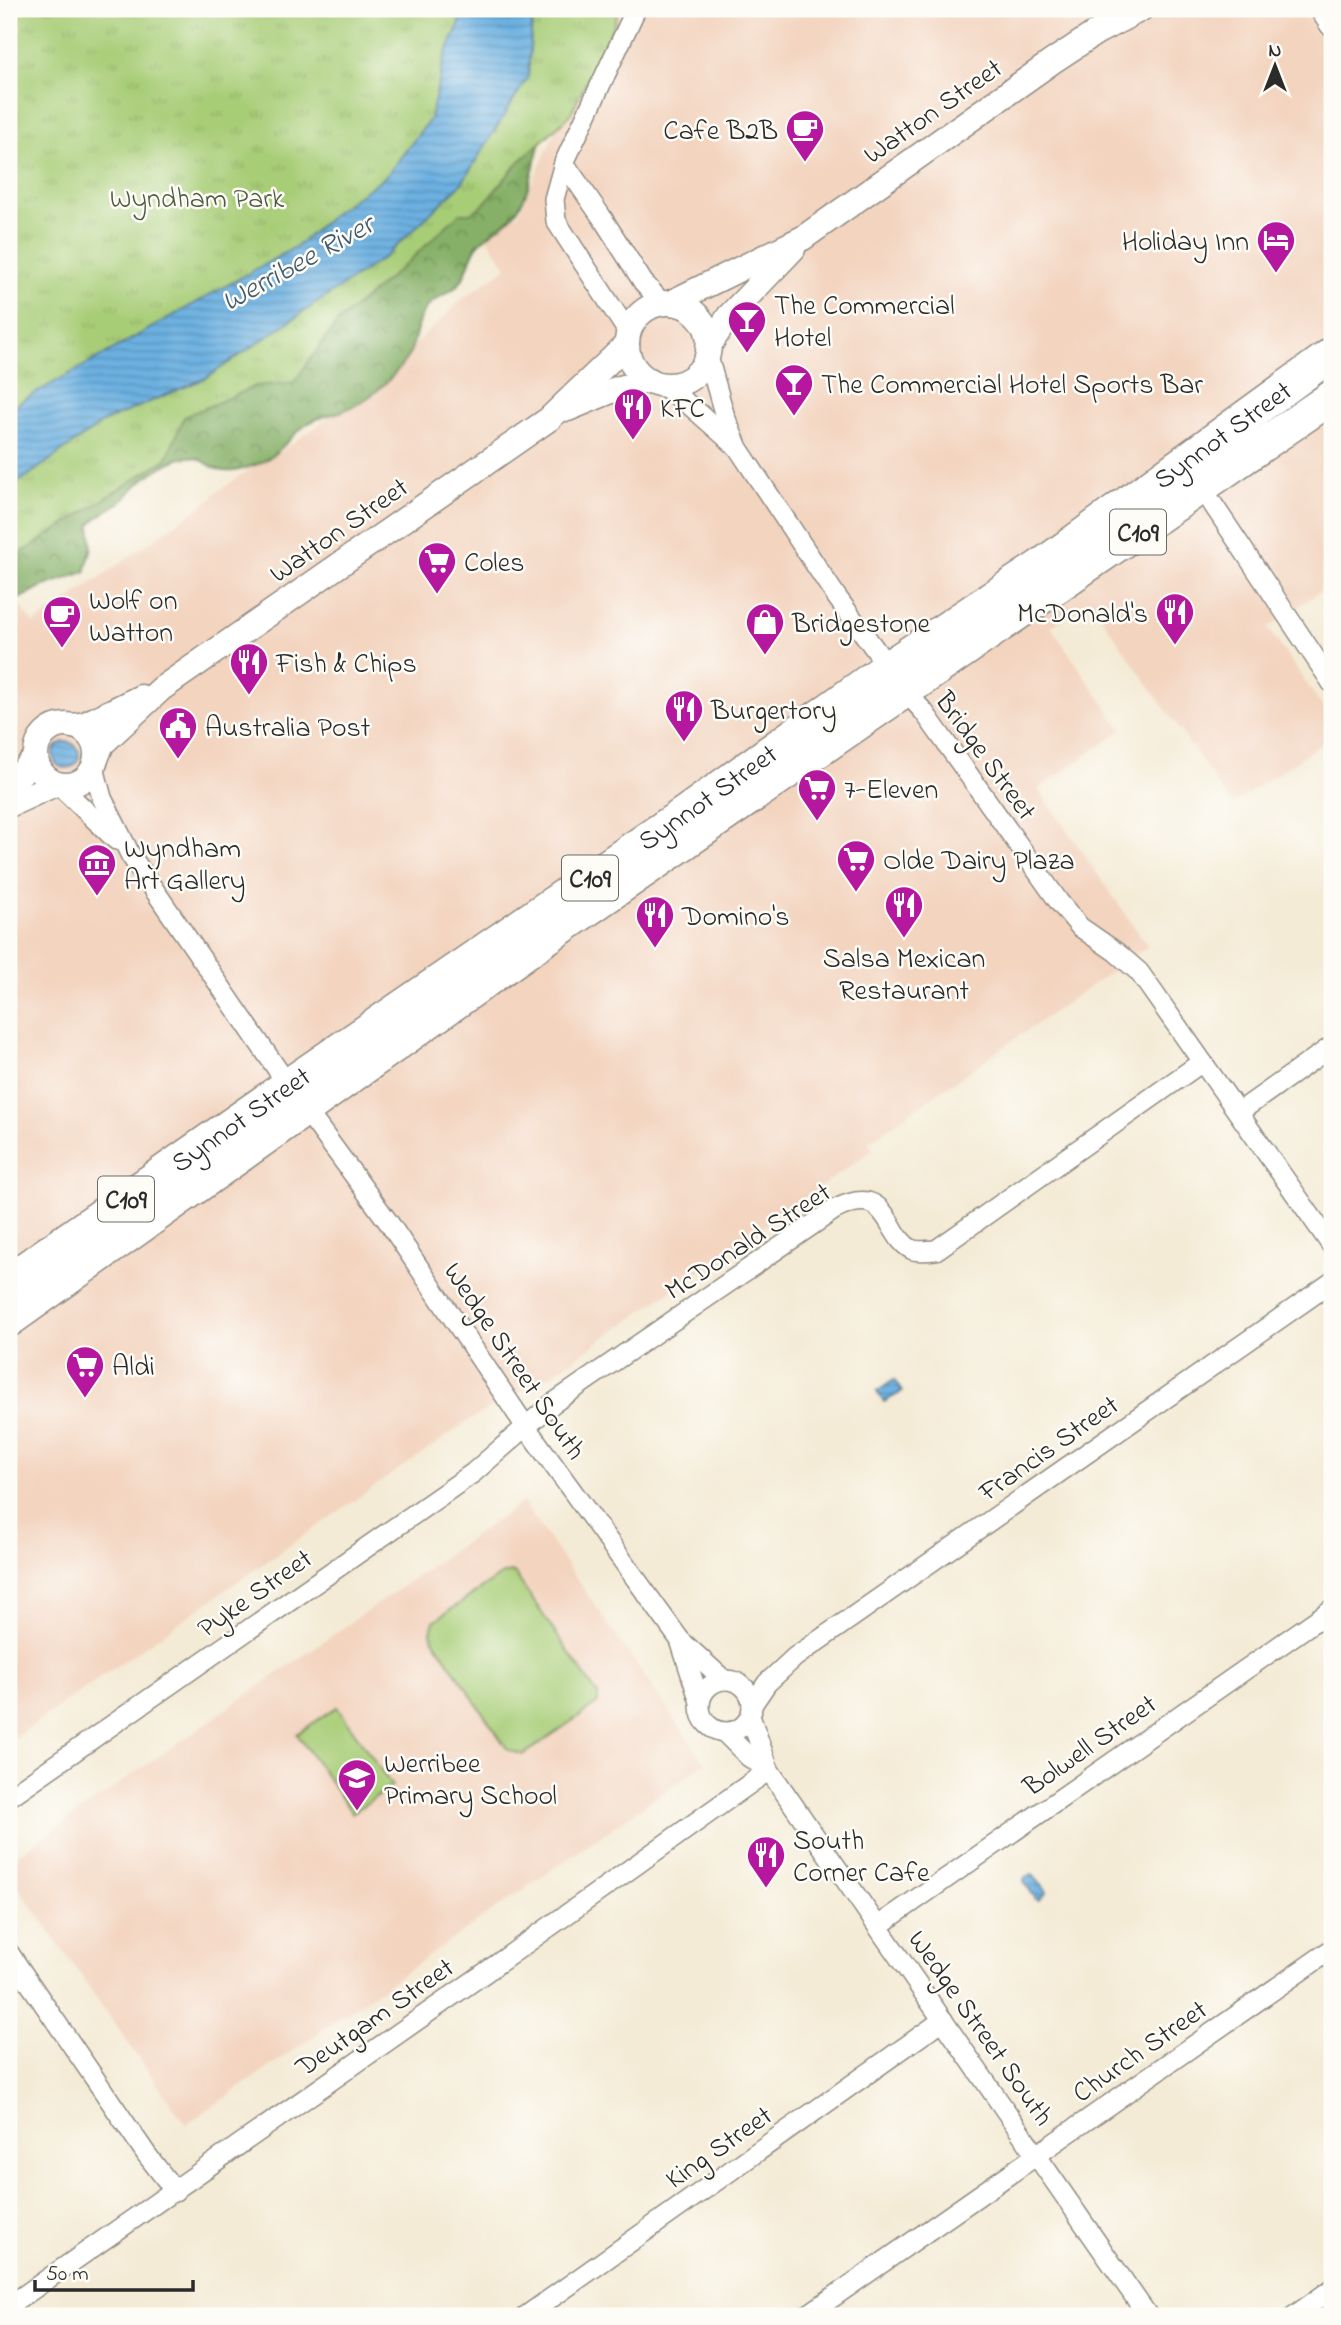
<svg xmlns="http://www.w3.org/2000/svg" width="1341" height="2325" font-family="'Indie Flower',sans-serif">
  <defs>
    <pattern id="forest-crowns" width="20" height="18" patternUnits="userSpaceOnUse" patternTransform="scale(1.75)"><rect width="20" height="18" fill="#86b068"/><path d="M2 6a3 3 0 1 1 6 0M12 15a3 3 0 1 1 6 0" fill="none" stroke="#6e8f56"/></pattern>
    <pattern id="park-tufts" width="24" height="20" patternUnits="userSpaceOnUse" patternTransform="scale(1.75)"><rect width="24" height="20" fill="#a8cd77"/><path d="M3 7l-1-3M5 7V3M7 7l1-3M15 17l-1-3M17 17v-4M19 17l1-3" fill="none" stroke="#91b067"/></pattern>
    <pattern id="water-rules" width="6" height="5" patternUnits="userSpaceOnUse" patternTransform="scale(1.75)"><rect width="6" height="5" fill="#6cb1e2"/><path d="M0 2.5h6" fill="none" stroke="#5990b7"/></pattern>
  </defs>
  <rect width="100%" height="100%" fill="#fdfcf7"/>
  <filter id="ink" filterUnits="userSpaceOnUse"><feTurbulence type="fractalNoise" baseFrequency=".0143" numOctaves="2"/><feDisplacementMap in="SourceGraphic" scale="14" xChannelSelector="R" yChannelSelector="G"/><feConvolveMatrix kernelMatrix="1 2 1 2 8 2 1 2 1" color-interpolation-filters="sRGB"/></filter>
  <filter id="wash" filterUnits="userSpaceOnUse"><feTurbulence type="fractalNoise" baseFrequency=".00686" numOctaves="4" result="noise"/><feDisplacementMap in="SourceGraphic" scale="28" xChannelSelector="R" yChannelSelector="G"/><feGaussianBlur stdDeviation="1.57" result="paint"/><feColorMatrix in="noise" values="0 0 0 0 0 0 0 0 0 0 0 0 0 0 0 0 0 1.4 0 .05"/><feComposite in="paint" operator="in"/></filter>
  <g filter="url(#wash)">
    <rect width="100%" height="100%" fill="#f4ebd6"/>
    <g fill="#f3d4bf">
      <path d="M 609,9 L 1332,9 L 1332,583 L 1268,628 L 1332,720 L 1332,736 L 1232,805 L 1090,601 L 1051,627 L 1122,730 L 1038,789 L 1148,946 L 868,1142 L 873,1150 L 554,1373 L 470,1420 L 9,1741 L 9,590 L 34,624 L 214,497 L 213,495 L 265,458 L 267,461 L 371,388 L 460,301 L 507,267 L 486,236 L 519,213 Z"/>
      <path d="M 523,1502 L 705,1763 L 186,2125 L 9,1874 L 9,1861 Z"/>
    </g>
    <path fill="url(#forest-crowns)" stroke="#586e4a" stroke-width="2" d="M 544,130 C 533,158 533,192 513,215 C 503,227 487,233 477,246 C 469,257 468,274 459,284 C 449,294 435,297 425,309 C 414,324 417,343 407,358 C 392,379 371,399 347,409 C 334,415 319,416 307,424 C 289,437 279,455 258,464 C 246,468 229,475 217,469 C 207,465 201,456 188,457 C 175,457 147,475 138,484 C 132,489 129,495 123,500 C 112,509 99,513 90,525 L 92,547 L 85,572 L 41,587 L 9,604 L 9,236 Z"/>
    <path fill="url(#park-tufts)" stroke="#6a7c51" stroke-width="2" d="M 9,9 L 619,9 L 613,28 L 570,115 L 518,163 L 483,205 L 470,213 L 460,213 L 409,261 L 338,322 L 294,382 L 256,386 L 184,417 L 167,458 L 9,561 Z"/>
    <g fill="#a8cd77" stroke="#6a7c51" stroke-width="2">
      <path d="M 511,1572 L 515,1574 L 598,1695 L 598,1703 L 523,1755 L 508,1750 L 433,1639 L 431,1632 L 434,1621 L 501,1575 Z"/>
      <path d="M 337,1707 L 392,1786 L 352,1813 L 297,1734 Z"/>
    </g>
    <g fill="url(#water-rules)" stroke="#4c6e86" stroke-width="2">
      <path d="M 460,9 L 533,9 L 528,77 L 462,183 L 386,256 L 206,378 L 105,421 L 9,489 L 9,411 L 23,400 L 297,246 L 337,211 L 387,175 L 430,119 L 445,56 L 459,25 Z"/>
      <circle cx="66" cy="755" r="13"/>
      <path d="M 894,1380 L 902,1392 L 884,1402 L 877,1392 Z"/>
      <path d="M 1032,1874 L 1047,1892 L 1039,1900 L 1036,1899 L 1024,1882 L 1025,1878 Z"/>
    </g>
  </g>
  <g filter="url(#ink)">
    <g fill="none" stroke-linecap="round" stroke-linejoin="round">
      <g stroke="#908b80" stroke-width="22">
        <g id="minor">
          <path d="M 564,163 L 601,216 L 643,282 L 662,303"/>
          <path d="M 628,332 L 556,221 L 554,199 L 564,163 L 636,9"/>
          <path d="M 707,353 L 725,417 L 738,448 L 836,596 L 888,667"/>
          <path d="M 661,384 L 693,408 L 735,445"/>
          <path d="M 1202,488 L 1332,683"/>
          <path d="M 905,691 L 924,712 L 1059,902 L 1080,927 L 1116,952 L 1139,972 L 1332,1246"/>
          <path d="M 94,767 L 102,798 L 131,856 L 288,1085"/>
          <path d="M 59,785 L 116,840"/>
          <path d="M 306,1110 L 389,1223 L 526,1427 L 680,1640 L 700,1702"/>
          <path d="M 1239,1112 L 1332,1046"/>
          <path d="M 681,1641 L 724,1680"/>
          <circle cx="726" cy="1706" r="26"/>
          <path d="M 752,1705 L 767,1683 L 795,1657 L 1332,1282"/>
          <path d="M 750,1716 L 769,1770 L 1148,2316"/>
          <path d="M 724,1732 L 749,1757 L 769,1770"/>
          <path d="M 9,1797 L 473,1473 L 552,1404 L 834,1210 C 891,1180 884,1237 913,1250 C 920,1252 929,1250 936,1250 L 1202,1062"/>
          <path d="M 878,1926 L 1332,1609"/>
          <path d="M 9,1953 L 147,2155 L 175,2191"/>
          <path d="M 9,2306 L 486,1972 L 769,1770"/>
          <path d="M 526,2316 L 943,2020"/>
          <path d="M 806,2316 L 1332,1949"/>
          <path d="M 1294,2316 L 1332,2289"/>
        </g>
      </g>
      <g stroke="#908b80" stroke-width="27">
        <g id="tertiary">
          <path d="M 1322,9 L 1332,24"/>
          <path d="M 670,303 L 803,238 L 1053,61 L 1097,32 L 1141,9"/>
          <circle cx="668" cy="344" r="41"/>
          <path d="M 708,347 L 729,316 L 793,249"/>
          <path d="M 568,409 L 616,389 L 650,380"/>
          <circle cx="66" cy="755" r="30"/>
          <path d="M 72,726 L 85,724 L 141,697"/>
          <path d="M 96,759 L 102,744 L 161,689 L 549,419 L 627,344"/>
          <path d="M 9,786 L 35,758"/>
          <path d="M 9,805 L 55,784"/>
        </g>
      </g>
      <g stroke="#908b80" stroke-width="36">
        <g id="trunk">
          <path id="s1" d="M 9,1280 L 288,1085 L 686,812 L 888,667 L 1042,565 L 1332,354"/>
          <path d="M 9,1320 L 536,945 L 1332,397"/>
        </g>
      </g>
      <use href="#minor" stroke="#fff" stroke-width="19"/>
      <use href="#tertiary" stroke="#fff" stroke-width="24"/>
      <use href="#trunk" stroke="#fff" stroke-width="33"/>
    </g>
  </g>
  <defs>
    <g id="cafe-pin" transform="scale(2.0125)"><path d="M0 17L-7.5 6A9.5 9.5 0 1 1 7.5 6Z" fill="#b5179e" stroke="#fdfcf7"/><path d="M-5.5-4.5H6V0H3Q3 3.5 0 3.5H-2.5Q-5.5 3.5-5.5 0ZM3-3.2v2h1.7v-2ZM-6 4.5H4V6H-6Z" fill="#fff"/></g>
    <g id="hotel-pin" transform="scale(2.0125)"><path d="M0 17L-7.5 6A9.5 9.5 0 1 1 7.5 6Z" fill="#b5179e" stroke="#fdfcf7"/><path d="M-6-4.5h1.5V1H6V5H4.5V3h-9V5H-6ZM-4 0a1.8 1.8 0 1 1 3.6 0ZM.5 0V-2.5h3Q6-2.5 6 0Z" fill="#fff"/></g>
    <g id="bar-pin" transform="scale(2.0125)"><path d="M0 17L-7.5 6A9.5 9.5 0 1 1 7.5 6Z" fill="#b5179e" stroke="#fdfcf7"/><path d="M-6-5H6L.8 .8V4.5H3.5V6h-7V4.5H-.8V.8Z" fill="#fff"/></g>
    <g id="restaurant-pin" transform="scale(2.0125)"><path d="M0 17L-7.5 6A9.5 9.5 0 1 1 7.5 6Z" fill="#b5179e" stroke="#fdfcf7"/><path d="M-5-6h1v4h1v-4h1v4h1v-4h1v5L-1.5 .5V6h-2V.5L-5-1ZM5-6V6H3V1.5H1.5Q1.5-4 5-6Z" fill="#fff"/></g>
    <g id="supermarket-pin" transform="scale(2.0125)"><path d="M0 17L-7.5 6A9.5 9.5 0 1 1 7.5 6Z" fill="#b5179e" stroke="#fdfcf7"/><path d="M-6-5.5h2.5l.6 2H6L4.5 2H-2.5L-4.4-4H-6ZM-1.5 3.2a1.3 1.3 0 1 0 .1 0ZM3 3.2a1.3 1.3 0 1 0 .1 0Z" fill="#fff"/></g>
    <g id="shop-pin" transform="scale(2.0125)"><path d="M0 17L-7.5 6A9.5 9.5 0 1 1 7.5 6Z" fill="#b5179e" stroke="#fdfcf7"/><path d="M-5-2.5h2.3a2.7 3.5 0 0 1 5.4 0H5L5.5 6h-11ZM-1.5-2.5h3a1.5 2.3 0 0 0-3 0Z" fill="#fff"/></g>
    <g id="civic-pin" transform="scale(2.0125)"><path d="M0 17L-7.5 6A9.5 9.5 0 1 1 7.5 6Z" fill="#b5179e" stroke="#fdfcf7"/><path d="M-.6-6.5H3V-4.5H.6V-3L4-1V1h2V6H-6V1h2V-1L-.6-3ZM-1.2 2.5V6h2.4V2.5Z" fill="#fff"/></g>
    <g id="museum-pin" transform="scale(2.0125)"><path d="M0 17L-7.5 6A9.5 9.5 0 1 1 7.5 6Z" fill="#b5179e" stroke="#fdfcf7"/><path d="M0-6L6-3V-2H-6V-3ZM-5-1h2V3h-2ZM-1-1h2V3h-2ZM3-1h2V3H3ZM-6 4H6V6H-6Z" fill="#fff"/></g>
    <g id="school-pin" transform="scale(2.0125)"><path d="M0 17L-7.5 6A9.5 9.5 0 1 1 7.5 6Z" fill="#b5179e" stroke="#fdfcf7"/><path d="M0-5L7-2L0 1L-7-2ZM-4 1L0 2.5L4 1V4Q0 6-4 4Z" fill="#fff"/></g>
  </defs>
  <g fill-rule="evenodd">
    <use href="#cafe-pin" x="805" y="129"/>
    <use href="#hotel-pin" x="1276" y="240"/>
    <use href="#bar-pin" x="747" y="320"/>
    <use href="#bar-pin" x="794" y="383"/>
    <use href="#restaurant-pin" x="633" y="407"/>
    <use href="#supermarket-pin" x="437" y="561"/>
    <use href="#restaurant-pin" x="1175" y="612"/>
    <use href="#cafe-pin" x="62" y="615"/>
    <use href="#shop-pin" x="765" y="622"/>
    <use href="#restaurant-pin" x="249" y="662"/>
    <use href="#restaurant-pin" x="684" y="709"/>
    <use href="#civic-pin" x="178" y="726"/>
    <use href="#supermarket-pin" x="817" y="788"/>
    <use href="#supermarket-pin" x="856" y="859"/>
    <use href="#museum-pin" x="97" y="863"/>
    <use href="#restaurant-pin" x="904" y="905"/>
    <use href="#restaurant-pin" x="655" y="915"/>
    <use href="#supermarket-pin" x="85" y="1365"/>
    <use href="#school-pin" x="357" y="1778"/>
    <use href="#restaurant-pin" x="766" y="1855"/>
  </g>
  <g text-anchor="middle" stroke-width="5" stroke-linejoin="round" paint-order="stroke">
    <g fill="#fdfcf7" stroke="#6a6a68" stroke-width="2">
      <rect x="1110" y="509.5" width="56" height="45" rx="5"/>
      <rect x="562" y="855.5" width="56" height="45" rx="5"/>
      <rect x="98" y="1176.5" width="56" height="45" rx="5"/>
    </g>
    <g font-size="26" font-weight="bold" fill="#2b2b2b">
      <text x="1138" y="541">C109</text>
      <text x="590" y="887">C109</text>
      <text x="126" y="1208">C109</text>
    </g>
    <g font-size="28" fill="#2b2b2b" stroke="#fdfcf7">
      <text transform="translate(932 110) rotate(-35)" y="10">Watton Street</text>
      <text dy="10" stroke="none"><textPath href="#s1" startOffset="1479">Synnot Street</textPath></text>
      <text transform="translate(338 529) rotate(-35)" y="10">Watton Street</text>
      <text transform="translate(987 755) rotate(54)" y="10">Bridge Street</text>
      <text dy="10" stroke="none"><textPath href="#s1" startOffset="849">Synnot Street</textPath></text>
      <text dy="10" stroke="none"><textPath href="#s1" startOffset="282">Synnot Street</textPath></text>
      <text transform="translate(747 1240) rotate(-33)" y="10">McDonald Street</text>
      <text transform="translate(516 1360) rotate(56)" y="10">Wedge Street South</text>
      <text transform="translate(1048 1447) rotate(-35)" y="10">Francis Street</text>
      <text transform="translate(254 1592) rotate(-35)" y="10">Pyke Street</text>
      <text transform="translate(1089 1744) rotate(-35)" y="10">Bolwell Street</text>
      <text transform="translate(374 2016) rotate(-35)" y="10">Deutgam Street</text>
      <text transform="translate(982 2027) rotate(55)" y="10">Wedge Street South</text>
      <text transform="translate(1139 2050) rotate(-35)" y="10">Church Street</text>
      <text transform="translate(718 2146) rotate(-35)" y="10">King Street</text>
    </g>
    <g font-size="28" fill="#2b2b2b" stroke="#fdfcf7" text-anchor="start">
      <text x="778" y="139" text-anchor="end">Cafe B2B</text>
      <text x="1249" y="250" text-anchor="end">Holiday Inn</text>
      <text x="774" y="314">The Commercial<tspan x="774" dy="32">Hotel</tspan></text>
      <text x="821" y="393">The Commercial Hotel Sports Bar</text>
      <text x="660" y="417">KFC</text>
      <text x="464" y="571">Coles</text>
      <text x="89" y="609">Wolf on<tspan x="89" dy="32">Watton</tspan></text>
      <text x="1148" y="622" text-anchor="end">McDonald's</text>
      <text x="792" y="632">Bridgestone</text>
      <text x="276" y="672">Fish &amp; Chips</text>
      <text x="711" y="719">Burgertory</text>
      <text x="205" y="736">Australia Post</text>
      <text x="844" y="798">7-Eleven</text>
      <text x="124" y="857">Wyndham<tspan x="124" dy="32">Art Gallery</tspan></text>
      <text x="883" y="869">Olde Dairy Plaza</text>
      <text x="682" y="925">Domino's</text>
      <text x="904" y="967" text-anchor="middle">Salsa Mexican<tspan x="904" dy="32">Restaurant</tspan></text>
      <text x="112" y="1375">Aldi</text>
      <text x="384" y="1772">Werribee<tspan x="384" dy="32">Primary School</tspan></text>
      <text x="793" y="1849">South<tspan x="793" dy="32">Corner Cafe</tspan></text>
    </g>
    <g font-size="28" fill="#505c42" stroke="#fdfcf7">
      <text x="197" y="207">Wyndham Park</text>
    </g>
    <g font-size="30" font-style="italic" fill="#425a6b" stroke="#fdfcf7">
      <text transform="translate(297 262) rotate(-29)" y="10">Werribee River</text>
    </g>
  </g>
  <rect width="1341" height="2325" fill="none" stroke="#fdfcf7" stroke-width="35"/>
  <g transform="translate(1275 66)" stroke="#fdfcf7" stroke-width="5" paint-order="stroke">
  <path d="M0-5L12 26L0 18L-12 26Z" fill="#2b2b2b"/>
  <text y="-10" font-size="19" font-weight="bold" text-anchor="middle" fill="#2b2b2b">N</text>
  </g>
  <path d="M35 2280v10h158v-10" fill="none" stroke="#2b2b2b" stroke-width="3.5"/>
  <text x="46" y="2280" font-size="21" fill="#2b2b2b" stroke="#fdfcf7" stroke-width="5" paint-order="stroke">50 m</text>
</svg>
